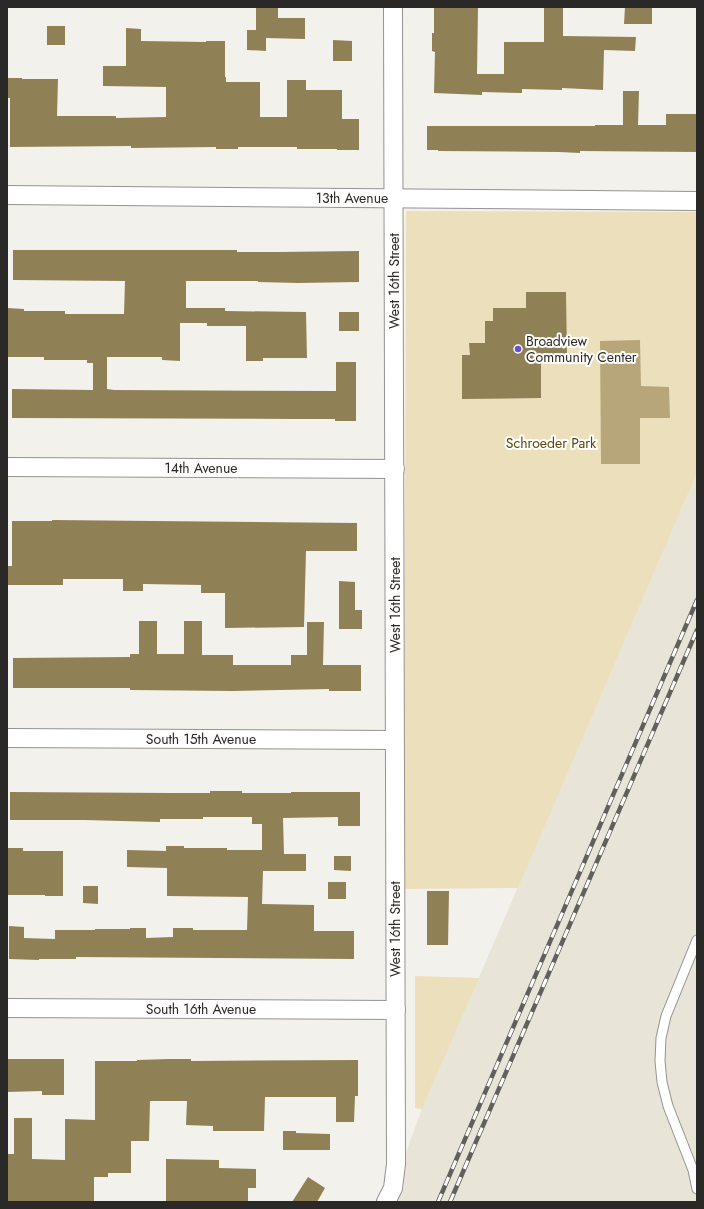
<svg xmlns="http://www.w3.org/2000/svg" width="704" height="1209" font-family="Jost,sans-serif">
  <rect width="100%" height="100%" fill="#f3f1ec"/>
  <path fill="#e9e4d8" d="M 697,473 L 697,1202 L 397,1202 L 404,1187 L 405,1155 L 422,1109 Z"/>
  <g fill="#ecdfbc">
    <path d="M 406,211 L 697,212 L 697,473 L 518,888 L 404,889 Z"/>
    <path d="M 415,976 L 479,978 L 422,1109 L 415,1108 Z"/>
  </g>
  <path fill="#b6a679" d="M 640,340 L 641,386 L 669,387 L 670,418 L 640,418 L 640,464 L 601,464 L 600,341 Z"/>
  <g fill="#908055">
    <path d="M 256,7 L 278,7 L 278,18 L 305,18 L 305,39 L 266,38 L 266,51 L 247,50 L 247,30 L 256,30 Z"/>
    <path d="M 434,7 L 478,7 L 477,74 L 504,74 L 504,42 L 544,42 L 544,7 L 563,7 L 563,36 L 636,37 L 635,51 L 604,50 L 603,90 L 562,88 L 562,90 L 522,89 L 522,93 L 482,92 L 482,95 L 434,93 L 435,52 L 432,51 L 432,33 L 434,33 Z"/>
    <path d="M 625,7 L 652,7 L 652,24 L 624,24 Z"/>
    <rect x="47" y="26" width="18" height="19"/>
    <path d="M 126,28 L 141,29 L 141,41 L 206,42 L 206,41 L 225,41 L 225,77 L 226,77 L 226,82 L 260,82 L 260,117 L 287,117 L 287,80 L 306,80 L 306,90 L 342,90 L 342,119 L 359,119 L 359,150 L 337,150 L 337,149 L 297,149 L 297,147 L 238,147 L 238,149 L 216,149 L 216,147 L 131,148 L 131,146 L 10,147 L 10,98 L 7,98 L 7,78 L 22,78 L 22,79 L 58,79 L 57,116 L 116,116 L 116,118 L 166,117 L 166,87 L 103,86 L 103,66 L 126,66 Z"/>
    <path d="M 333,40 L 352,41 L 352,61 L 333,61 Z"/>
    <path d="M 623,91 L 639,91 L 638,125 L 666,125 L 666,114 L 697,114 L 697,152 L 580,151 L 580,153 L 559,152 L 438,151 L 438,150 L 427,150 L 427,126 L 595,126 L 595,125 L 623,125 Z"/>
    <path d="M 13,250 L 237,250 L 237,252 L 279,252 L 359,251 L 359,282 L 298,283 L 258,282 L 258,281 L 186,281 L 186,308 L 225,308 L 225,311 L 306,312 L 307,358 L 263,358 L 263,361 L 246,361 L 246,326 L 207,326 L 207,323 L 180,323 L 180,361 L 162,360 L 162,357 L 107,357 L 107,389 L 114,390 L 336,391 L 336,362 L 356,362 L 356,421 L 335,421 L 335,419 L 295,419 L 12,418 L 12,389 L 93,390 L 93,363 L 87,363 L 87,360 L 44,360 L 44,357 L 7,357 L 7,308 L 24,309 L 24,311 L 65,311 L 65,314 L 124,314 L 125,281 L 13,280 Z"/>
    <path d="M 526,292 L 566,292 L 567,359 L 541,359 L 541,398 L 462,399 L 462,355 L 470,355 L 469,343 L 485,343 L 485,321 L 493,321 L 493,308 L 526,308 Z"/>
    <rect x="339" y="312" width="20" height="19"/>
    <path d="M 52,520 L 357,523 L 357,551 L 306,551 L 304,627 L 225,628 L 225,593 L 201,593 L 201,585 L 143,584 L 143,591 L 123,591 L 123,579 L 63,579 L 63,585 L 7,585 L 7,566 L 12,566 L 12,521 L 52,521 Z"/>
    <path d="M 339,581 L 355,582 L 355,610 L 362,610 L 362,629 L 339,629 Z"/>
    <path d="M 139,621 L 157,621 L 157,654 L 184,654 L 184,621 L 202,621 L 202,655 L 233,655 L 233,665 L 291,665 L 291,655 L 307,655 L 307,622 L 324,622 L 323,665 L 361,665 L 361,691 L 329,691 L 329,689 L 233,691 L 130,690 L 130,688 L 13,688 L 13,658 L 130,657 L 130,654 L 139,654 Z"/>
    <path d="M 210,791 L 242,791 L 242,793 L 291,793 L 291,792 L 360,792 L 360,826 L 338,826 L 338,817 L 283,818 L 284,854 L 306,854 L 306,871 L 263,871 L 262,904 L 314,905 L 314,931 L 354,931 L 354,959 L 76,957 L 76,959 L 39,959 L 39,960 L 9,959 L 9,926 L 24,927 L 24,938 L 55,939 L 55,930 L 95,930 L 95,929 L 130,929 L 130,928 L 146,928 L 146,938 L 173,937 L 173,928 L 193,928 L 193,930 L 247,930 L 248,897 L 167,896 L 167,868 L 127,867 L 127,850 L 166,851 L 166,846 L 184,846 L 184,848 L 227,848 L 227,850 L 262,850 L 262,824 L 252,824 L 252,817 L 203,817 L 203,819 L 160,819 L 160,822 L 84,820 L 10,820 L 10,792 L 171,793 L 210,793 Z"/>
    <path d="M 7,848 L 23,848 L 23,851 L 63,851 L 63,896 L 45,896 L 45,895 L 7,895 Z"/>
    <path d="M 334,856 L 351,856 L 351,871 L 334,870 Z"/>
    <rect x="328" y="882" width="18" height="17"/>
    <path d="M 83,886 L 98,886 L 98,904 L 83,903 Z"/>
    <path d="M 427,891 L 449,891 L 448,945 L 427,945 Z"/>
    <path d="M 7,1059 L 64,1059 L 64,1095 L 42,1095 L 42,1091 L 7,1092 Z"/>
    <path d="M 169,1059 L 191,1059 L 191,1061 L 358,1060 L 358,1096 L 355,1096 L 354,1122 L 336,1122 L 336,1097 L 265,1097 L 264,1131 L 213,1131 L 213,1126 L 186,1125 L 187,1101 L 150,1101 L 149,1141 L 131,1141 L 131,1173 L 108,1173 L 108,1177 L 94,1177 L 94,1202 L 8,1202 L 8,1154 L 14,1154 L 14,1118 L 32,1118 L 32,1159 L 65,1160 L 65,1119 L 95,1120 L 95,1061 L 137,1061 L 137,1060 Z"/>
    <path d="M 283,1131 L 296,1131 L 296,1133 L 330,1134 L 330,1150 L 283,1150 Z"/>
    <path d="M 166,1159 L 219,1160 L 219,1168 L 256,1169 L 256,1188 L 248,1188 L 248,1202 L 166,1202 Z"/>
    <path d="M 308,1177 L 325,1188 L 317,1202 L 292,1202 Z"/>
  </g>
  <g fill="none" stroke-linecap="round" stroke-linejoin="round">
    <g stroke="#95938f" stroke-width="11">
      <path id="lane" d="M 697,940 L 666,1016 L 661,1038 L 660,1061 L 662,1082 L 668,1106 L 693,1170 L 697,1189"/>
    </g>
    <g stroke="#95938f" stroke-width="20">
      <g id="street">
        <path d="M 7,195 L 697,201"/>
        <path d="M 7,467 L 395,469"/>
        <path d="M 7,738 L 394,740"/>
        <path d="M 7,1008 L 396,1010"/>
        <path d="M 386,1202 L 393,1188 L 396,1164 L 393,7"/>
      </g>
    </g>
    <use href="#lane" stroke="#fff" stroke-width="9"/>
    <use href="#street" stroke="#fff" stroke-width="18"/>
    <g stroke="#61605d" stroke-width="4.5">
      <g id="rail">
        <path d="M 438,1202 L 697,600"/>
        <path d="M 450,1202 L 697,630"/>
      </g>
    </g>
    <use href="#rail" stroke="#fffefc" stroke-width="3" stroke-dasharray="9" stroke-linecap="butt"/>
  </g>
  <circle fill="#6853cd" stroke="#fffefc" stroke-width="1.5" cx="518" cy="349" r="4"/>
  <g text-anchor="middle" stroke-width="4" stroke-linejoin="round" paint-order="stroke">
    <g font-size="14" fill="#2a2927" stroke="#fffefc">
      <text x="352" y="203">13th Avenue</text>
      <text transform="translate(394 281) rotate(-90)" y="5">West 16th Street</text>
      <text x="201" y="473">14th Avenue</text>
      <text transform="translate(395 605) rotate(-90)" y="5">West 16th Street</text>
      <text x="201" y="744">South 15th Avenue</text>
      <text transform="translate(395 929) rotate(-90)" y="5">West 16th Street</text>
      <text x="201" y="1014">South 16th Avenue</text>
    </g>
    <g font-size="14" fill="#2a2927" stroke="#fffefc" text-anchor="start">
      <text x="526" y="346">Broadview<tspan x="526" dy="16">Community Center</tspan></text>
    </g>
    <g font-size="14" fill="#57450c" stroke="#fffefc">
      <text x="551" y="448">Schroeder Park</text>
    </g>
  </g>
  <rect width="704" height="1209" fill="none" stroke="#2a2927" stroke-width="16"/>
</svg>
